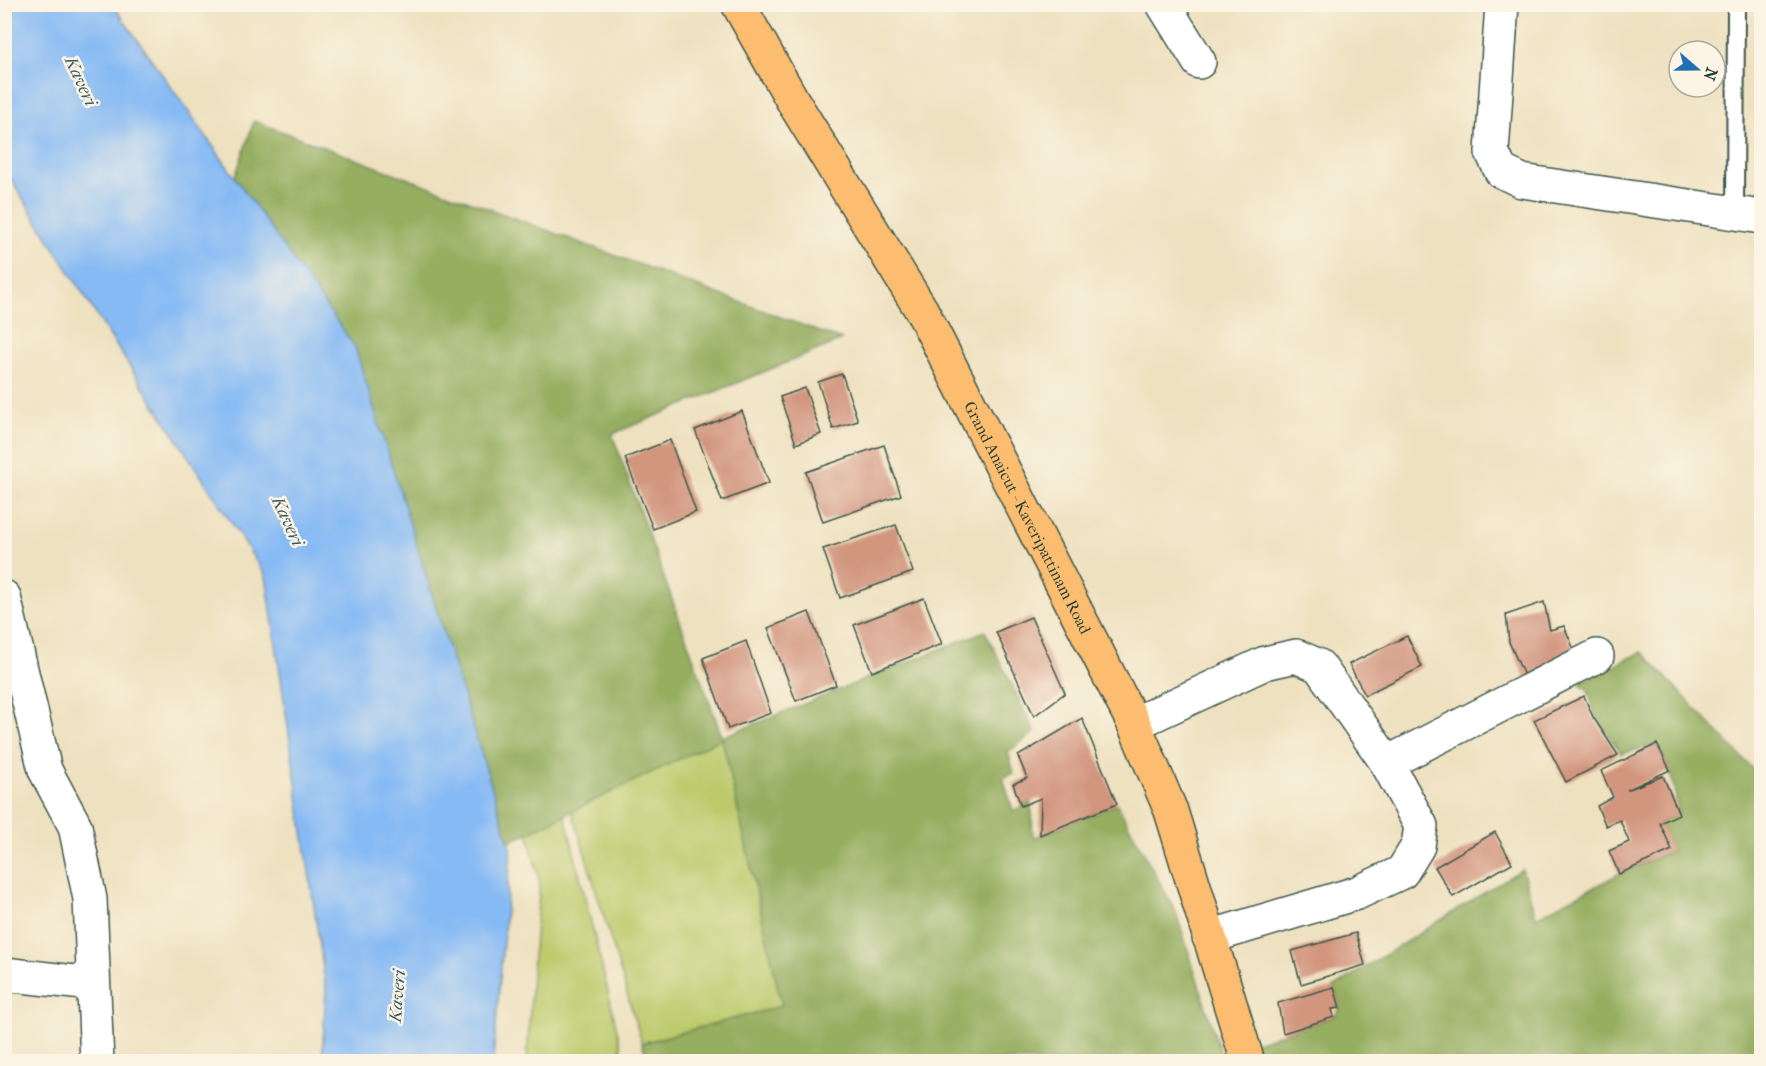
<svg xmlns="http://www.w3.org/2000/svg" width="1766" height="1066" font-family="'IM FELL French Canon',serif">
  <rect width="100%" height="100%" fill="#fcf5e5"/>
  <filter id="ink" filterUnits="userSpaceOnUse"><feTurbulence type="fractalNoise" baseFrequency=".0167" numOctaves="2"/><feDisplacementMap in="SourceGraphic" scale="12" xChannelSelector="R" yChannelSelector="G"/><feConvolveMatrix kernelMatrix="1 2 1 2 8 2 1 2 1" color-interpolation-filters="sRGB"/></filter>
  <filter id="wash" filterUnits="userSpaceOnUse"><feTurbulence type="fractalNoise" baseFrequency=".008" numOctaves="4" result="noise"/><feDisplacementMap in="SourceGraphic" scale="24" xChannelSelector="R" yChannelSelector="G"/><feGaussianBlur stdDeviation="1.35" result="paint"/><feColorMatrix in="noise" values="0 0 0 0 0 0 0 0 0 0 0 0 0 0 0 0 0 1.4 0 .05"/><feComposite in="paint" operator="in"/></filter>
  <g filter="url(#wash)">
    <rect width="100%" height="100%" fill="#eee1c0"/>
    <g fill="#bcca6c" stroke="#6e8450" stroke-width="1.5">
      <path d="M 722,738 L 782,1006 L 642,1043 L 572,811 Z"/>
      <path d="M 565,815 L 622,1050 L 585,1061 L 527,1061 L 533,956 L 540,884 L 528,833 Z"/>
    </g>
    <g fill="#95ae60" stroke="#5a764a" stroke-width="1.5">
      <path d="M 254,121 L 842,340 L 612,434 L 722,737 L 985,631 L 1035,732 L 1008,752 L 1014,773 L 1003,778 L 1013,811 L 1031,802 L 1033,838 L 1117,804 L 1176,912 L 1223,1061 L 648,1061 L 642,1043 L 782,1006 L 722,738 L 509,842 L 355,347 L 234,180 Z"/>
      <path d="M 1642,652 L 1761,778 L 1761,1061 L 1248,1062 L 1243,1046 L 1334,1017 L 1340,1008 L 1334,987 L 1522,869 L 1536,917 L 1619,874 L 1672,851 L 1660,823 L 1679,813 L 1670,770 L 1657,744 L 1621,754 L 1595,715 L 1588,690 L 1579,683 Z"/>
    </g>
    <path fill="#86baf4" stroke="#527c94" stroke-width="1.5" d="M 5,4 L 113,5 L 355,347 L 511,849 L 493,1061 L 322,1061 L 326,989 L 266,576 L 108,333 L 5,170 Z"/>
    <g id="blocks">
      <g fill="#d2967f">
        <path d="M 842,374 L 858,421 L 833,429 L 818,382 Z"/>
        <path d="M 805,388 L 821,434 L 796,444 L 780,397 Z"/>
        <path d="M 742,411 L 769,483 L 722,501 L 695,430 Z"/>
        <path d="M 670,440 L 696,512 L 653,529 L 625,458 Z"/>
        <path d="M 884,445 L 901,495 L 823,522 L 806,472 Z"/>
        <path d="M 896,525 L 913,572 L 840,598 L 823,549 Z"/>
        <path d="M 924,598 L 942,644 L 872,672 L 854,625 Z"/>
        <path d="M 1544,602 L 1550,630 L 1564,626 L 1578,659 L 1527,682 L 1509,642 L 1506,615 Z"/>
        <path d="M 809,612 L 836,685 L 796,701 L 768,628 Z"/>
        <path d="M 1031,617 L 1065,693 L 1034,716 L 996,632 Z"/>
        <path d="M 1407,636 L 1422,667 L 1365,695 L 1349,664 Z"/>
        <path d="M 746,641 L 771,713 L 728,729 L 703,658 Z"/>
        <path d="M 1584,696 L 1593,717 L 1618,755 L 1566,782 L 1534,720 Z"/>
        <path d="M 1082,718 L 1117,804 L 1040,835 L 1041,798 L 1021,806 L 1013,784 L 1027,778 L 1018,756 Z"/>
        <path d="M 1657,744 L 1670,770 L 1627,790 L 1663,776 L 1679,814 L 1660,823 L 1672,850 L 1619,874 L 1609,851 L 1629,842 L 1620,820 L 1606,826 L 1597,806 L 1613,797 L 1601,771 Z"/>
        <path d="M 1495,832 L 1512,863 L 1453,897 L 1435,867 Z"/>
        <path d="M 1356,933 L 1365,965 L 1301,984 L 1292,951 Z"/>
        <path d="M 1334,987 L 1340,1008 L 1332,1009 L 1334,1017 L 1283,1033 L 1278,1003 Z"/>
      </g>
    </g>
  </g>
  <g filter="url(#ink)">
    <use href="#blocks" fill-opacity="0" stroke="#3e5649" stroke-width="1.5"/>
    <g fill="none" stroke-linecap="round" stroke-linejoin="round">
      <g stroke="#3e5649" stroke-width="20">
        <path id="service" d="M 1735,213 L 1736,4"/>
      </g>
      <g stroke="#3e5649" stroke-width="36">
        <g id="minor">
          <path d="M 1163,4 L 1199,62"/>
          <path d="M 1502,4 L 1492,152 L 1501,171 L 1522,181 L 1762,217"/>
          <path d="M 4,597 L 45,770 L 75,826 L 90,899 L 97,1062"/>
          <path d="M 1134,724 L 1265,663 L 1296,656 L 1319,666 L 1387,763 L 1421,826 L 1418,846 L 1402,872 L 1357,893 L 1209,937"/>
          <path d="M 1387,763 L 1597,656"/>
          <path d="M 4,974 L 92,984"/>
        </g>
      </g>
      <g stroke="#3e5649" stroke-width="36">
        <g id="primary">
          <path id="s1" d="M 738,4 L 794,103 L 922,311 L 1134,724 L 1171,811 L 1248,1062"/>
        </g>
      </g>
      <use href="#service" stroke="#fff" stroke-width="16"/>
      <use href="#minor" stroke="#fff" stroke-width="33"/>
      <use href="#primary" stroke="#fcbd6f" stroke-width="33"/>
    </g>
  </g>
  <g text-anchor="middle" stroke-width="5" stroke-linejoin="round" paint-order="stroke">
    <g font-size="16" fill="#1f3d34" stroke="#fcf5e5">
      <text dy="6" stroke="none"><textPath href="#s1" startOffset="590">Grand Anaicut - Kaveripattinam Road</textPath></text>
    </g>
    <g font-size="18" font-style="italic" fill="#395c64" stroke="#fcf5e5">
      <text transform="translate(81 81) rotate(65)" y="6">Kaveri</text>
      <text transform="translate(288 521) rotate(65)" y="6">Kaveri</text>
      <text transform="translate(397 996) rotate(-85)" y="6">Kaveri</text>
    </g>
  </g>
  <rect width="1766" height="1066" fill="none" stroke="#fcf5e5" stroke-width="24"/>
  <g transform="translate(1697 69) rotate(110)"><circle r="28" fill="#fcf5e5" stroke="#a4ab9e" stroke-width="1.5"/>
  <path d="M0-4.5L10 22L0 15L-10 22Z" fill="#1f6fb2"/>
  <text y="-9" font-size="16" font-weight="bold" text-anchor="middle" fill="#1f3d34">N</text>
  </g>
</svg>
